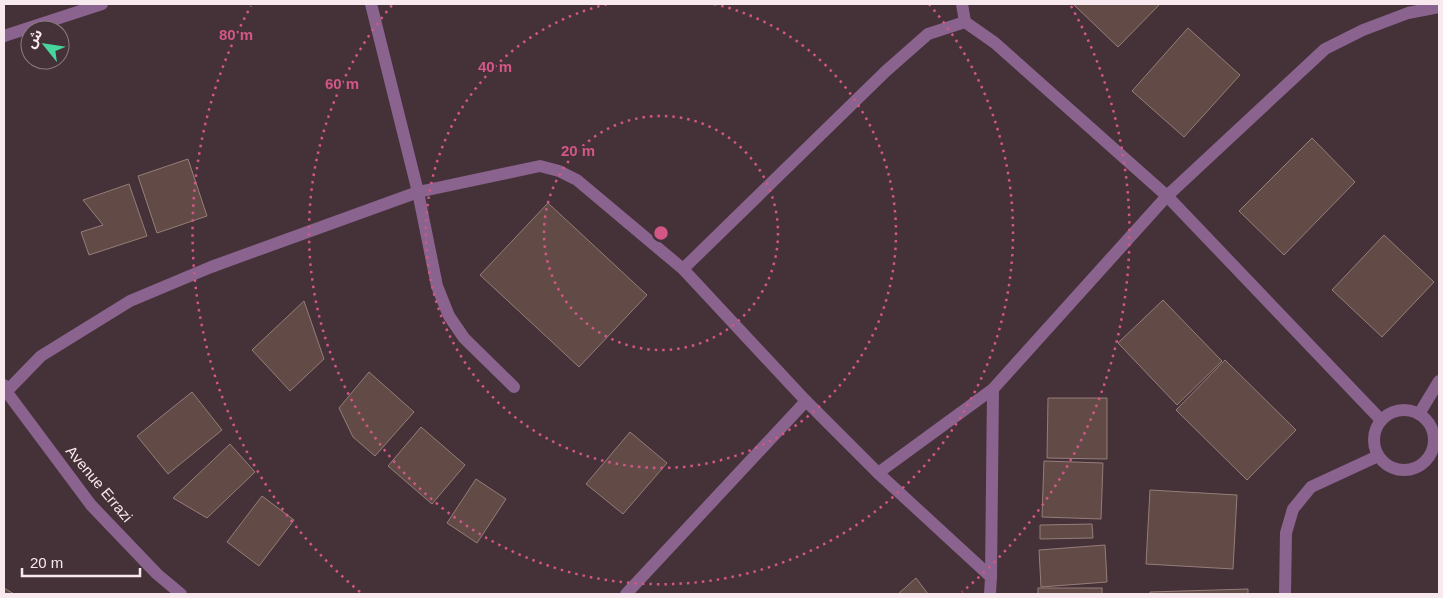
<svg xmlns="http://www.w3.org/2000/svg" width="1443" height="598" font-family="Helvetica,'Noto Sans Arabic',sans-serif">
  <rect width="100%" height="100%" fill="#453138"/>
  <g fill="#624b47" stroke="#967d78">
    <path d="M 1073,4 L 1160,4 L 1118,47 Z"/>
    <path d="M 1188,28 L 1240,75 L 1184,137 L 1132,91 Z"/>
    <path d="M 1312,138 L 1355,182 L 1284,255 L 1239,211 Z"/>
    <path d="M 188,159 L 207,216 L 157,233 L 138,176 Z"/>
    <path d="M 129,184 L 147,236 L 89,255 L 81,232 L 103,225 L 83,200 Z"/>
    <path d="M 548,203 L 647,295 L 579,367 L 480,275 Z"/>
    <path d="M 1384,235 L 1434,282 L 1382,337 L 1332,290 Z"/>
    <path d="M 1163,300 L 1222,361 L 1177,405 L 1118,343 Z"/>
    <path d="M 304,301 L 324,359 L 290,391 L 252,350 Z"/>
    <path d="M 1225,360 L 1296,430 L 1247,480 L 1176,410 Z"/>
    <path d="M 369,372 L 414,412 L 375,456 L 353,437 L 339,408 Z"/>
    <path d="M 192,392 L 222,430 L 168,474 L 137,436 Z"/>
    <path d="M 1048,398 L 1107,398 L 1107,459 L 1047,458 Z"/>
    <path d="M 421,427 L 465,465 L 432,504 L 388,466 Z"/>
    <path d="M 630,432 L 667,463 L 623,514 L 586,484 Z"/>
    <path d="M 230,444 L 255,472 L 207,518 L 173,498 Z"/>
    <path d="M 1044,461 L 1103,463 L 1101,519 L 1042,517 Z"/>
    <path d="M 476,479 L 506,499 L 477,543 L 447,523 Z"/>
    <path d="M 1150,490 L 1237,495 L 1233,569 L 1146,564 Z"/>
    <path d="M 262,496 L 294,520 L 259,566 L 227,542 Z"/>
    <path d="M 1092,524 L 1093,538 L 1040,539 L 1040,525 Z"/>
    <path d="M 1105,545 L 1107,582 L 1041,587 L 1039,550 Z"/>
    <path d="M 916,578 L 928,594 L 898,594 Z"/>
    <path d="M 4,588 L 14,594 L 4,594 Z"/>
    <rect x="1038" y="588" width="64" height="6"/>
    <path d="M 1248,589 L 1248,594 L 1150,594 L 1150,592 Z"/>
  </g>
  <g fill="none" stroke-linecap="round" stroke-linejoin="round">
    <g stroke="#8a638e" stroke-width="12">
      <path d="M 371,4 L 418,192 L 437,286 L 449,316 L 464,338 L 514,387"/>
      <path d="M 962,4 L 965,22"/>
      <path d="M 4,36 L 102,4"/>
      <path d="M 683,269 L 886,71 L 928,34 L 965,22 L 995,43 L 1167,196 L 1381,420"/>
      <path d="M 4,385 L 6,391 L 91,505 L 157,574 L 181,594"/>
      <path d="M 4,394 L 41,356 L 130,301 L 211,267 L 418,192 L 540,166 L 559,171 L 577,180 L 683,269 L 806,401 L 878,473 L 991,577 L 990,594"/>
      <circle cx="1404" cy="440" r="30"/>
      <path d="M 1419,414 L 1439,381"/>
      <path d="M 878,473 L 993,389 L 1167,196 L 1325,49 L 1363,30 L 1408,13 L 1439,7"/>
      <path d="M 991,577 L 993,389"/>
      <path d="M 626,594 L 806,401"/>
      <path d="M 1285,594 L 1286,533 L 1293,509 L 1311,487 L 1378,456"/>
    </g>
  </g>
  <g fill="none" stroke="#d25787" stroke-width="2.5" stroke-dasharray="2.5 5">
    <circle cx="661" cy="233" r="117"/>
    <path d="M714 4A235 235 0 1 1 608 4"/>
    <path d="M929 4A352 352 0 1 1 393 4"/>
    <path d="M360 592A469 469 0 0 1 251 6M1071 6A469 469 0 0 1 962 592"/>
  </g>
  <g text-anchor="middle" stroke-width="4" stroke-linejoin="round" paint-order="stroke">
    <g font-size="15" fill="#f7e9ed" stroke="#453138">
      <text transform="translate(99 484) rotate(50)" y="5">Avenue Errazi</text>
    </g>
  </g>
  <circle cx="661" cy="233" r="8" fill="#d25787" stroke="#453138" stroke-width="2.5"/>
  <g font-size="15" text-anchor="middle" font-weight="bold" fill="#d25787" stroke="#453138" stroke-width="4" stroke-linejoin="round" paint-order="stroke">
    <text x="236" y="40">80 m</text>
    <text x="495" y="72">40 m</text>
    <text x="342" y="89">60 m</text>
    <text x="578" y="156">20 m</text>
  </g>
  <rect width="1443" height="598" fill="none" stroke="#f7e9ed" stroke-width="10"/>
  <g transform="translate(45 45) rotate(300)"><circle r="24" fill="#453138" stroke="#8c7b80"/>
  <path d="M0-4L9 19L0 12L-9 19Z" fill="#47d49d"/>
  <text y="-8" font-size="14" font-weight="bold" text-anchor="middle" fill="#f7e9ed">ش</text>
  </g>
  <path d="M22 568v8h118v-8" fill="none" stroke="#f7e9ed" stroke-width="2.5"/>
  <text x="30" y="568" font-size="15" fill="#f7e9ed" stroke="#453138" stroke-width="4" paint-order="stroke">20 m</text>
</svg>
